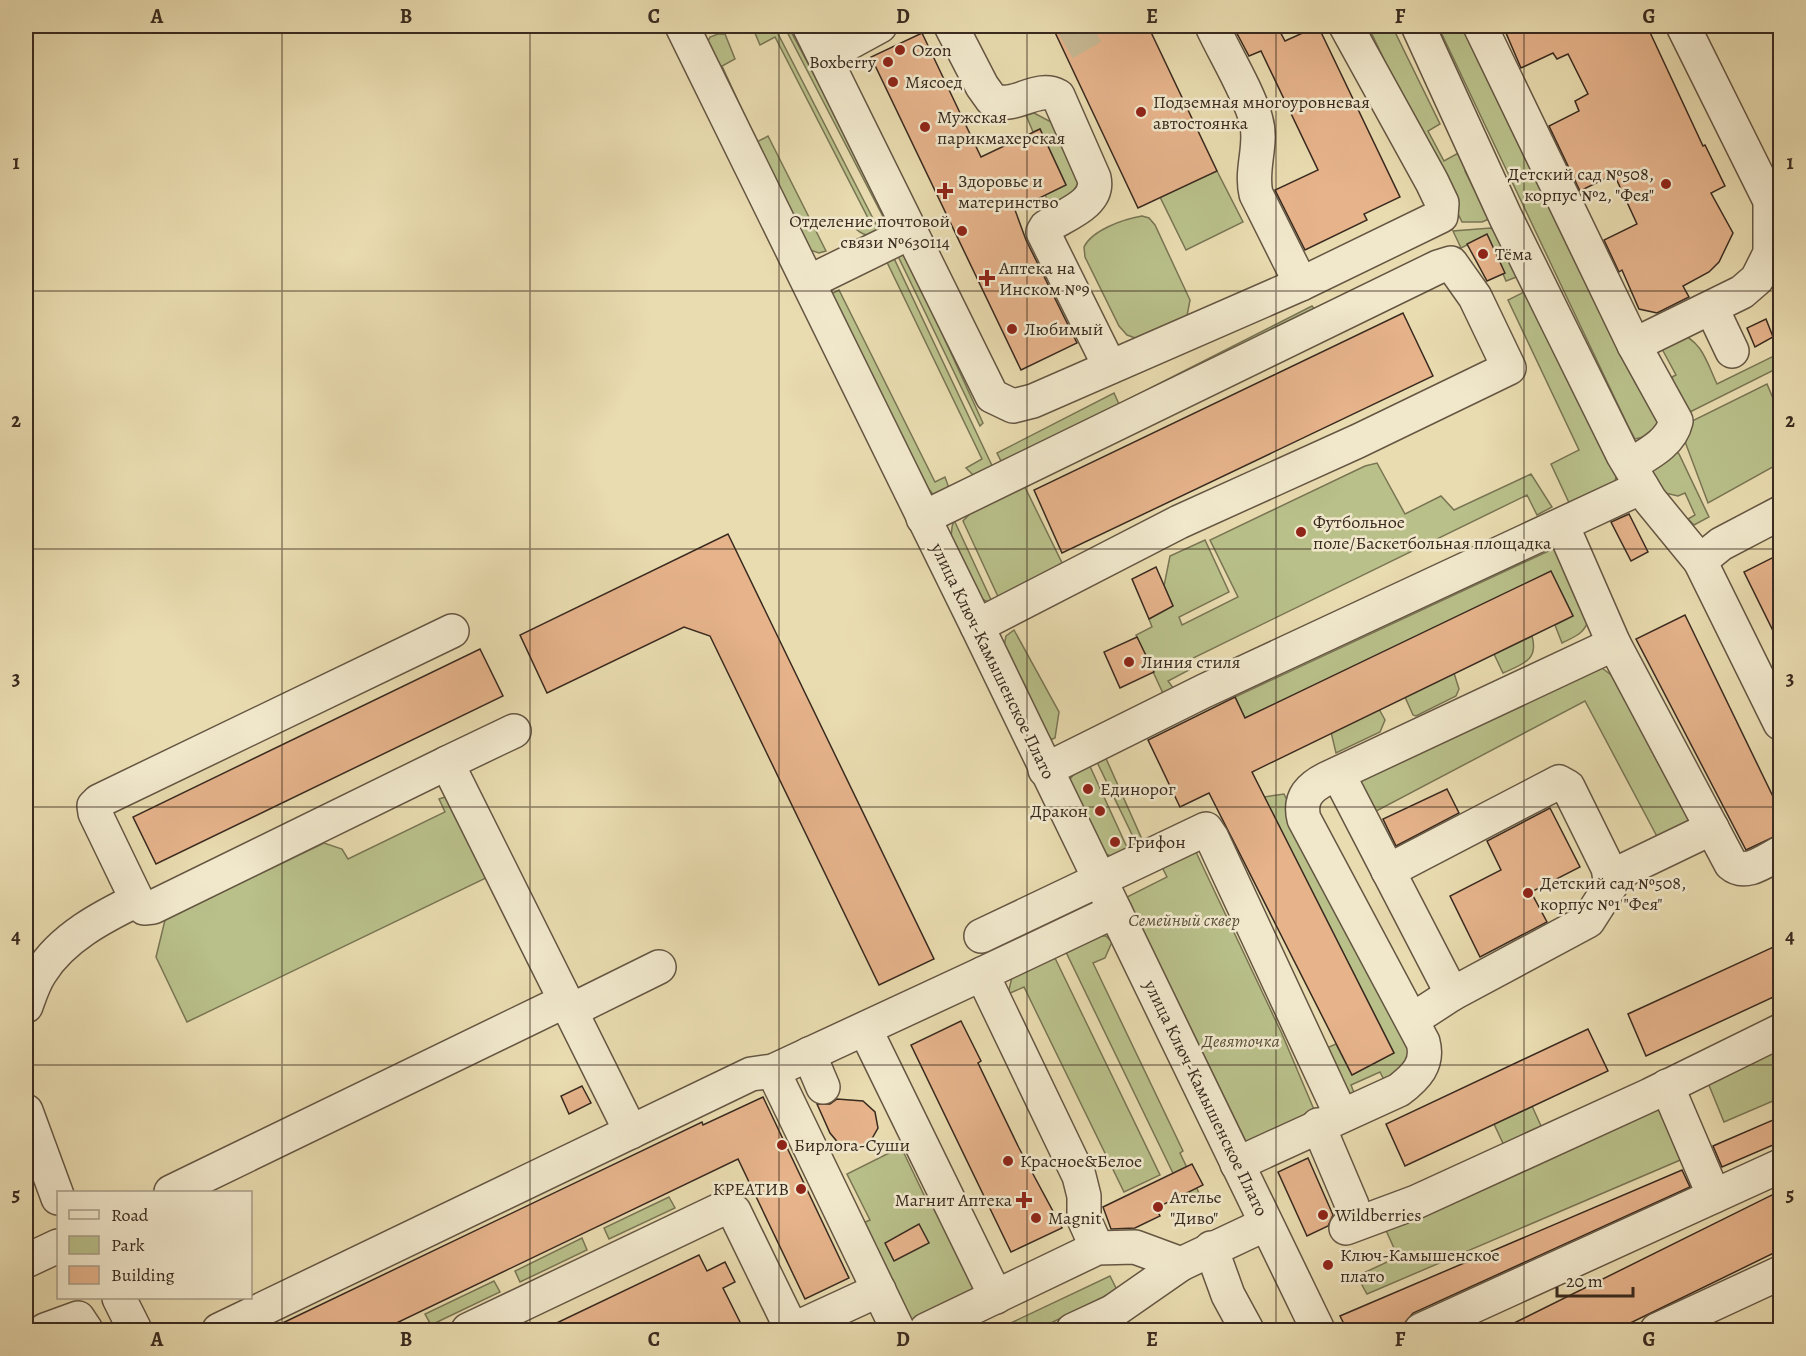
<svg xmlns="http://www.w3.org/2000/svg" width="1806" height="1356" font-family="Alegreya,serif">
  <rect width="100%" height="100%" fill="#e9dcb0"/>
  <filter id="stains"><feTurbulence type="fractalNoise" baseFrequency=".00333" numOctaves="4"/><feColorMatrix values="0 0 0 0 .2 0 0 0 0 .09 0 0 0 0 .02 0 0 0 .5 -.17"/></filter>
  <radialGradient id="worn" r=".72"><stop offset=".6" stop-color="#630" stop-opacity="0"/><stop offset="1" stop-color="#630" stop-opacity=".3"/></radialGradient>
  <g fill="#b9c08a" stroke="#797554" stroke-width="1.5">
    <path d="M 752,26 L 774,26 L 882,236 C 870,236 862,236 854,227 L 869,220 L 775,37 L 760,45 Z"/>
    <path d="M 784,26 L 788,26 L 896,229 L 891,232 Z"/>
    <path d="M 1368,26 L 1392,26 L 1440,124 L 1428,131 L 1444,161 L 1462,151 L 1470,167 L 1465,171 L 1489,219 L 1482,222 L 1462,222 Z"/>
    <path d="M 1438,26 L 1469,26 L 1636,384 L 1647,381 L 1664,418 L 1652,435 L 1635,439 L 1628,426 Z"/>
    <path d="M 718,34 L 725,34 L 735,59 L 722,66 L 757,142 L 768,136 L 826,251 L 819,253 L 810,250 L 707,43 L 710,37 Z"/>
    <path d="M 1034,113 L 1053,123 L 1083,187 L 1055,213 L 1045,195 L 1066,185 L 1040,129 L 1033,132 L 1026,115 Z"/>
    <path d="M 1217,171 L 1243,222 L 1186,250 L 1160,197 Z"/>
    <path d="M 1142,216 L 1149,218 L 1155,225 L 1190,300 L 1187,316 L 1138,339 L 1127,335 L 1119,326 L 1085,257 L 1084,247 C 1092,230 1124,219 1142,216 Z"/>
    <path d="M 1491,228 L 1495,232 L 1519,276 L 1506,281 L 1487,235 L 1461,248 L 1453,231 Z"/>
    <path d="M 902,246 L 983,423 L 980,426 L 895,250 Z"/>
    <path d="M 891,252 L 996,474 L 977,479 L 966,468 L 982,459 L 884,256 Z"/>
    <path d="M 839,290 L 935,482 L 945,477 L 949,488 L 938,501 L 928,488 L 831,294 Z"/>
    <path d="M 1528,290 L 1616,475 L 1615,483 L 1571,507 L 1551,464 L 1579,450 L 1508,300 Z"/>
    <path d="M 1312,306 L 1316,311 L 1004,467 L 997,453 L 1114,393 L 1119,404 Z"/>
    <path d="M 1678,333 C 1702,340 1707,363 1717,384 L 1780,353 L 1780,367 L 1686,414 L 1677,397 L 1672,377 L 1676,375 L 1662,349 Z"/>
    <path d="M 1767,384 L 1780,415 L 1780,463 L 1708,503 L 1684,439 L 1691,430 L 1688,423 Z"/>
    <path d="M 1672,447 L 1679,454 L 1709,517 L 1694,525 L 1688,519 L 1695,515 L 1685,493 L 1678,496 L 1661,492 L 1645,468 Z"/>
    <path d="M 1377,463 L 1405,514 L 1441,496 L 1454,510 L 1531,474 L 1552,507 L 1537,515 L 1527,495 L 1187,661 L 1191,669 L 1168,681 L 1179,696 L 1167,702 L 1136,635 L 1152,627 L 1149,619 L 1173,606 L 1164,586 L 1170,556 L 1205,540 L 1229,592 L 1179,617 L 1182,625 L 1238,597 L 1210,540 L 1365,466 Z"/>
    <path d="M 1021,479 L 1066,571 L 1001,603 L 963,521 L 989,494 Z"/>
    <path d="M 954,520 L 993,604 L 975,596 C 964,572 944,546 954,520 Z"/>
    <path d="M 1555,548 L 1588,621 C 1584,634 1574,637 1562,643 L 1555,625 L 1573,616 L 1551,572 L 1245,718 L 1235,697 Z"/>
    <path d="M 1014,630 L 1059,712 L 1055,738 L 1050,740 L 1003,651 L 1006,636 Z"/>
    <path d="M 1532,636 C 1539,661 1522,664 1503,673 L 1494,654 Z"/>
    <path d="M 1602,668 L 1615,678 L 1693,824 L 1661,844 L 1585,701 L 1365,817 L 1350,781 L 1587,669 Z"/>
    <path d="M 1454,673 L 1459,689 L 1456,696 L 1416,716 L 1413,715 L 1405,697 Z"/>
    <path d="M 1379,709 L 1385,720 L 1380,732 L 1336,753 L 1331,732 Z"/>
    <path d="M 1104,754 L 1145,846 L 1139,849 L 1095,758 Z"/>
    <path d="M 1088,762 L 1130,854 C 1123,856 1115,859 1108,855 C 1092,848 1076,798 1068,782 L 1079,767 Z"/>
    <path d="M 1284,794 L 1412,1053 L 1387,1086 L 1380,1072 L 1351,1085 L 1357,1100 L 1350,1103 L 1322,1050 L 1336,1044 L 1352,1075 L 1394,1053 L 1264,797 Z"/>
    <path d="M 445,797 L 448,797 L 488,877 L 187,1022 L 156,957 L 165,920 L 324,843 L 342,849 L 348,859 L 445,812 L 439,799 Z"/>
    <path d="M 1195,850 L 1282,1034 L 1315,1112 L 1251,1152 L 1127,897 L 1167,877 L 1161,865 Z"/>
    <path d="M 1094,936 L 1106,936 L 1112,942 L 1105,958 L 1093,963 L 1183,1151 L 1180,1153 L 1199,1193 L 1186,1200 L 1065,950 Z"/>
    <path d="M 1054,956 L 1160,1175 L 1124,1192 L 1024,987 L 1008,994 L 1012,977 Z"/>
    <path d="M 1780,1036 L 1780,1098 L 1724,1122 L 1704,1073 Z"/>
    <path d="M 1668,1098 L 1692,1155 L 1367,1294 L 1357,1276 L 1398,1257 L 1384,1226 Z"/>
    <path d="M 1532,1106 L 1546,1137 L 1508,1154 L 1494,1124 Z"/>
    <path d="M 901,1147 L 926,1199 L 935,1195 L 978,1284 L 975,1295 L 917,1324 L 907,1318 L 863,1223 L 870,1220 L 847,1174 Z"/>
    <path d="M 669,1197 L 675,1208 L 609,1239 L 604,1228 Z"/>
    <path d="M 582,1238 L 587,1250 L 520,1282 L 515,1271 Z"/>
    <path d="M 1110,1276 L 1117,1290 L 1037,1330 L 996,1330 Z"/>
    <path d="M 494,1281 L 500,1292 L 431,1325 L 425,1314 Z"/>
  </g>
  <g fill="#e6b38b" stroke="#392a1f" stroke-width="1.5">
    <path d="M 1052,26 L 1148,26 L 1217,171 L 1138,208 Z"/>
    <path d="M 1233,26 L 1277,26 L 1285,41 L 1318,26 L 1400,197 L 1364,214 L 1367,220 L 1305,250 L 1275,190 L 1318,170 L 1261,51 L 1249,56 Z"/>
    <path d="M 1503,26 L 1647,26 L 1703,146 L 1705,145 L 1725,186 L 1711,193 L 1733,233 L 1719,262 L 1709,272 L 1683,286 L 1689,297 L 1657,313 L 1639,309 L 1622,270 L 1619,272 L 1604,240 L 1637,224 L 1614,174 L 1580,191 L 1549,126 L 1579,111 L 1575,101 L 1588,94 L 1568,54 L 1557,59 L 1553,53 L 1521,68 Z"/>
    <path d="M 922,33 L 981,157 L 1040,129 L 1066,185 L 1015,210 L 1026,240 L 1077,343 L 1021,370 L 871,57 Z"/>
    <path d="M 1487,234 L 1505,273 L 1487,281 L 1467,244 Z"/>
    <path d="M 1403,313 L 1433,376 L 1062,553 L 1034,490 Z"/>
    <path d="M 1766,319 L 1773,337 L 1755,347 L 1747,328 Z"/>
    <path d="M 1629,514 L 1648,552 L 1631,561 L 1611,522 Z"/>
    <path d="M 728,534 L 934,959 L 879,985 L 710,636 L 684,627 L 547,693 L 520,635 Z"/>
    <path d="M 1780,554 L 1780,645 L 1744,572 Z"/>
    <path d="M 1156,567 L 1173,606 L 1149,619 L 1132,579 Z"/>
    <path d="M 1551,571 L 1573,616 L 1252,772 L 1394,1053 L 1352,1075 L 1209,793 L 1180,807 L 1148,740 L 1235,697 L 1245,718 Z"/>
    <path d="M 1685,615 L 1780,811 L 1780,834 L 1746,850 L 1636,639 Z"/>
    <path d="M 1137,637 L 1154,672 L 1120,688 L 1104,652 Z"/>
    <path d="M 480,649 L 503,696 L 156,864 L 133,817 Z"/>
    <path d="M 1447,789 L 1459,813 L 1396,846 L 1383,819 Z"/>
    <path d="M 1550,808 L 1580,867 L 1531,892 L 1547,922 L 1480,957 L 1450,896 L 1501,870 L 1487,841 Z"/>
    <path d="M 1780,944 L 1780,994 L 1646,1056 L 1628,1014 Z"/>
    <path d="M 961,1021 L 981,1061 L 978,1063 L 1019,1148 L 1062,1228 L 1011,1252 L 911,1045 Z"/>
    <path d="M 1588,1029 L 1608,1071 L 1405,1166 L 1386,1124 Z"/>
    <path d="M 582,1086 L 591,1103 L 569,1114 L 561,1096 Z"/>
    <path d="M 763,1097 L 849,1278 L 805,1299 L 738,1159 L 382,1330 L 268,1330 L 702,1122 L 703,1125 Z"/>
    <path d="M 837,1099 L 863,1101 L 875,1112 L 878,1128 L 870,1142 L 864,1146 L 856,1149 L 840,1145 L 830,1133 L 817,1104 L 830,1104 Z"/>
    <path d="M 1780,1117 L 1780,1142 L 1722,1167 L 1713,1146 Z"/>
    <path d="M 1308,1158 L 1333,1215 L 1328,1226 L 1307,1236 L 1278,1172 Z"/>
    <path d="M 1192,1164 L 1203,1185 L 1156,1208 L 1160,1216 L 1135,1228 L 1111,1229 L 1103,1207 Z"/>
    <path d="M 1682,1170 L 1690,1187 L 1413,1313 L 1403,1325 L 1392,1330 L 1347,1330 L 1340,1316 Z"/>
    <path d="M 1780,1191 L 1780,1250 L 1616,1330 L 1500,1330 Z"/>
    <path d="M 919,1224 L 929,1243 L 894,1261 L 885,1243 Z"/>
    <path d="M 699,1255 L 707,1271 L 725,1262 L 735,1282 L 723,1288 L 744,1330 L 542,1330 Z"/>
  </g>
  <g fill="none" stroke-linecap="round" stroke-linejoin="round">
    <path stroke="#c6b893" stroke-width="33" stroke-dasharray="33 16" stroke-linecap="butt" d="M 1073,26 L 1087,50"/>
    <g stroke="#655643" stroke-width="36">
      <g id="minor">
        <path d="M 682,26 L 977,626 L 1318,1330"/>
        <path d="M 809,26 L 992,396 L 1013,406 L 1033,401 L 1301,284 L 1441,216 L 1442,203 L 1432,182 L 1346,26"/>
        <path d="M 951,26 L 982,86 L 992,100 C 1016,110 1036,84 1058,96 L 1094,178 C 1100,204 1064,215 1046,227 L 1043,232 L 1110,367"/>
        <path d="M 1212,26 C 1224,52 1249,93 1256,120 C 1263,144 1250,169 1256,194 L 1301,284"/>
        <path d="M 1418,26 L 1506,218 L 1623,455 L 1650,500 L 1700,561 L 1780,723"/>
        <path d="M 1480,26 L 1634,345 L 1676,421 C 1671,443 1648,454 1630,465"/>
        <path d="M 825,56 L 880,26"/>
        <path d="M 809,282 L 911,232"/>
        <path d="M 1712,309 L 1732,351"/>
        <path d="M 1634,345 L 1742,292 L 1757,279 L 1770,253 L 1770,201 L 1683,26"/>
        <path d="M 923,518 L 1438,267 L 1451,263 L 1475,297 L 1509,368 L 1358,441 L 1179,522 L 977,626"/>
        <path d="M 1562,525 L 1614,644 L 1731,864 C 1746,877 1766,860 1780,853"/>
        <path d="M 1700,561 L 1721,544 L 1780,513"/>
        <path d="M 514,731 L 447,763 L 631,1132"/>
        <path d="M 447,763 L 153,907 L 144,908 L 137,900 L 95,813 L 94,806 L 99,801 L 452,631"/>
        <path d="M 1045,770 L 1204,691 L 1642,487"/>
        <path d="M 1338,774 L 1452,994"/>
        <path d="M 1388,871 L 1559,782 L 1568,787 L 1608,868 L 1611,885 L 1588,921 L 1452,994 L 1412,1020"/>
        <path d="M 1610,877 L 1712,828"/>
        <path d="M 981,936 L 1206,829 L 1212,838 L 1341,1115"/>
        <path d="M 26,1006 C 30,995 34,982 41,972 C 62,938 102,917 137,900"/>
        <path d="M 570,1011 L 659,967"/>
        <path d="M 865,1029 L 996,1297"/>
        <path d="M 809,1054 L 823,1087"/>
        <path d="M 773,1071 L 898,1330"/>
        <path d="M 1667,1086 L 1714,1196"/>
        <path d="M 26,1111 L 58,1198"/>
        <path d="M 1318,1125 L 1352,1205"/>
        <path d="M 1237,1164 L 1399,1090 C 1416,1077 1429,1064 1423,1042 L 1304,819 C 1299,799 1308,788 1326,779 L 1614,644"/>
        <path d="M 171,1192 L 565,1001"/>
        <path d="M 1346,1228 L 1416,1202 L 1650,1095 L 1780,1031"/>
        <path d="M 1097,1248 L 1084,1219 L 1084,1196 L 1079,1176 L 982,974 L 1115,911"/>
        <path d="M 1211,1248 L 1228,1295 L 1247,1330"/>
        <path d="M 26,1261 L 58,1246"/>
        <path d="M 119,1298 L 135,1330"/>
        <path d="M 45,1330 L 78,1318 L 86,1330"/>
        <path d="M 219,1330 L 751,1074 L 773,1071 L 982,974"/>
        <path d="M 468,1330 L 726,1207 L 734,1211 L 792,1330 L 879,1290"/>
        <path d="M 926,1330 L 1097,1248 L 1135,1247 L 1181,1264 L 1266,1224"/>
        <path d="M 1073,1330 L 1112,1312 L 1181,1264"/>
        <path d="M 1421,1330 L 1780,1166"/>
        <path d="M 1657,1330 L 1780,1273"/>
      </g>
    </g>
    <use href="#minor" stroke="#f1e8cc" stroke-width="33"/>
  </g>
  <path fill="none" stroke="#392a1f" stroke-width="1.5" stroke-opacity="0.55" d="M 282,26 L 282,1330M 530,26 L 530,1330M 779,26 L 779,1330M 1027,26 L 1027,1330M 1276,26 L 1276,1330M 1524,26 L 1524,1330M 26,291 L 1780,291M 26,549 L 1780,549M 26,807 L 1780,807M 26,1065 L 1780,1065"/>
  <g fill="#8f2418" stroke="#f1e8cc" stroke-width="2">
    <circle cx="900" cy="50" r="6"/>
    <circle cx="888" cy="62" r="6"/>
    <circle cx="893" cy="82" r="6"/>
    <circle cx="1141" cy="112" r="6"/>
    <circle cx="925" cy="127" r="6"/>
    <circle cx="1666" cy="184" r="6"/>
    <path d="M942 182h6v6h6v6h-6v6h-6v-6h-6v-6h6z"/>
    <circle cx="962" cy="231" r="6"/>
    <circle cx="1483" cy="254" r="6"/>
    <path d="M984 269h6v6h6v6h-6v6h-6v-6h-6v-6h6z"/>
    <circle cx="1012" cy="329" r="6"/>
    <circle cx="1301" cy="532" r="6"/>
    <circle cx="1129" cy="662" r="6"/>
    <circle cx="1088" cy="789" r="6"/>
    <circle cx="1100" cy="811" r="6"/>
    <circle cx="1115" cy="842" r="6"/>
    <circle cx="1528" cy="893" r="6"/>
    <circle cx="782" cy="1145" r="6"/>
    <circle cx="1008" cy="1161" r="6"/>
    <circle cx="801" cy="1189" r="6"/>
    <path d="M1021 1191h6v6h6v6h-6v6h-6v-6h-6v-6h6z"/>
    <circle cx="1158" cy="1207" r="6"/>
    <circle cx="1323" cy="1215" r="6"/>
    <circle cx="1036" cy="1218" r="6"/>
    <circle cx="1328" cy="1265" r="6"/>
  </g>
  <g text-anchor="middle" stroke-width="5" stroke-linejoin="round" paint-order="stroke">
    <g font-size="18" fill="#392a1f" stroke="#f1e8cc" text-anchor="start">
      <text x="912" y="56">Ozon</text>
      <text x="876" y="68" text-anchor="end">Boxberry</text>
      <text x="905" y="88">Мясоед</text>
      <text x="1153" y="108">Подземная многоуровневая<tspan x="1153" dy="21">автостоянка</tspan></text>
      <text x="937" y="123">Мужская<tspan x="937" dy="21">парикмахерская</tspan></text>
      <text x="1654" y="180" text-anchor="end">Детский сад №508,<tspan x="1654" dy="21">корпус №2, "Фея"</tspan></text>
      <text x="958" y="187">Здоровье и<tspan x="958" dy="21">материнство</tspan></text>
      <text x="950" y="227" text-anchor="end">Отделение почтовой<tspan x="950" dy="21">связи №630114</tspan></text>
      <text x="1495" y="260">Тёма</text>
      <text x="999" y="274">Аптека на<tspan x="999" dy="21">Инском №9</tspan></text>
      <text x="1024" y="335">Любимый</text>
      <text x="1313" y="528">Футбольное<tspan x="1313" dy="21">поле/Баскетбольная площадка</tspan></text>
      <text x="1141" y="668">Линия стиля</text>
      <text x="1100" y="795">Единорог</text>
      <text x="1088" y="817" text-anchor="end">Дракон</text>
      <text x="1127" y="848">Грифон</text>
      <text x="1540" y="889">Детский сад №508,<tspan x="1540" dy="21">корпус №1 "Фея"</tspan></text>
      <text x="794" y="1151">Бирлога-Суши</text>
      <text x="1020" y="1167">Красное&amp;Белое</text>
      <text x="789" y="1195" text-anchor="end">КРЕАТИВ</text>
      <text x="1170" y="1203">Ателье<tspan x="1170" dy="21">"Диво"</tspan></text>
      <text x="1012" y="1206" text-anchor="end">Магнит Аптека</text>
      <text x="1335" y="1221">Wildberries</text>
      <text x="1048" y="1224">Magnit</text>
      <text x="1340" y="1261">Ключ-Камышенское<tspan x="1340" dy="21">плато</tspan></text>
    </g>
    <g font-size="18" fill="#392a1f" stroke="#f1e8cc">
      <text transform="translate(993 661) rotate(64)" y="6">улица Ключ-Камышенское Плато</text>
      <text transform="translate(1206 1098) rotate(64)" y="6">улица Ключ-Камышенское Плато</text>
    </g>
    <g font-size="18" font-style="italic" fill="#59503a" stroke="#f1e8cc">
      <text x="1184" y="926">Семейный сквер</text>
      <text x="1241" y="1047">Девяточка</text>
    </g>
  </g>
  <rect width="1806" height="1356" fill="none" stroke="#e9dcb0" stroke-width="66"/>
  <rect x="57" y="1191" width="195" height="108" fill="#f1e8cc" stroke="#a79c87" stroke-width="1.5"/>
  <rect x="69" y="1210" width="30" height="9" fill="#f1e8cc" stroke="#a79c87" stroke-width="1.5"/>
  <text x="111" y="1221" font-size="18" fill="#392a1f">Road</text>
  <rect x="69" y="1236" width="30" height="18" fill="#b9c08a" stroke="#a79c87" stroke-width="1.5"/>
  <text x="111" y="1251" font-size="18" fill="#392a1f">Park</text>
  <rect x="69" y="1266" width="30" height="18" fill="#e6b38b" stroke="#a79c87" stroke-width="1.5"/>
  <text x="111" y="1281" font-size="18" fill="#392a1f">Building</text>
  <path d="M1557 1287v9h76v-9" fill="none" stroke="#392a1f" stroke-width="3"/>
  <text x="1566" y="1287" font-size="18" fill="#392a1f" stroke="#f1e8cc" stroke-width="4.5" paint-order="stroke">20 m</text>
  <rect x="33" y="33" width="1740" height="1290" fill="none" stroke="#392a1f" stroke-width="2"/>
  <g font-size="20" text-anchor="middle" font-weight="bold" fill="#392a1f">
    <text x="157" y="23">A</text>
    <text x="406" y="23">B</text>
    <text x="654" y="23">C</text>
    <text x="903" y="23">D</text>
    <text x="1152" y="23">E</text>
    <text x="1400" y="23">F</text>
    <text x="1649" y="23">G</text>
    <text x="16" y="169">1</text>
    <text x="1790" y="169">1</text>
    <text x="16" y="427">2</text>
    <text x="1790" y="427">2</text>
    <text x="16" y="685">3</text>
    <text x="1790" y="685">3</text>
    <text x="16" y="943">4</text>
    <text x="1790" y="943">4</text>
    <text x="16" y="1201">5</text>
    <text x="1790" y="1201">5</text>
    <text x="157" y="1346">A</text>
    <text x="406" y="1346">B</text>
    <text x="654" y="1346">C</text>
    <text x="903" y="1346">D</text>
    <text x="1152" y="1346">E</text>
    <text x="1400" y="1346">F</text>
    <text x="1649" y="1346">G</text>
  </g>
  <rect width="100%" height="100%" filter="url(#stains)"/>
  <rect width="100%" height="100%" fill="url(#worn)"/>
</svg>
